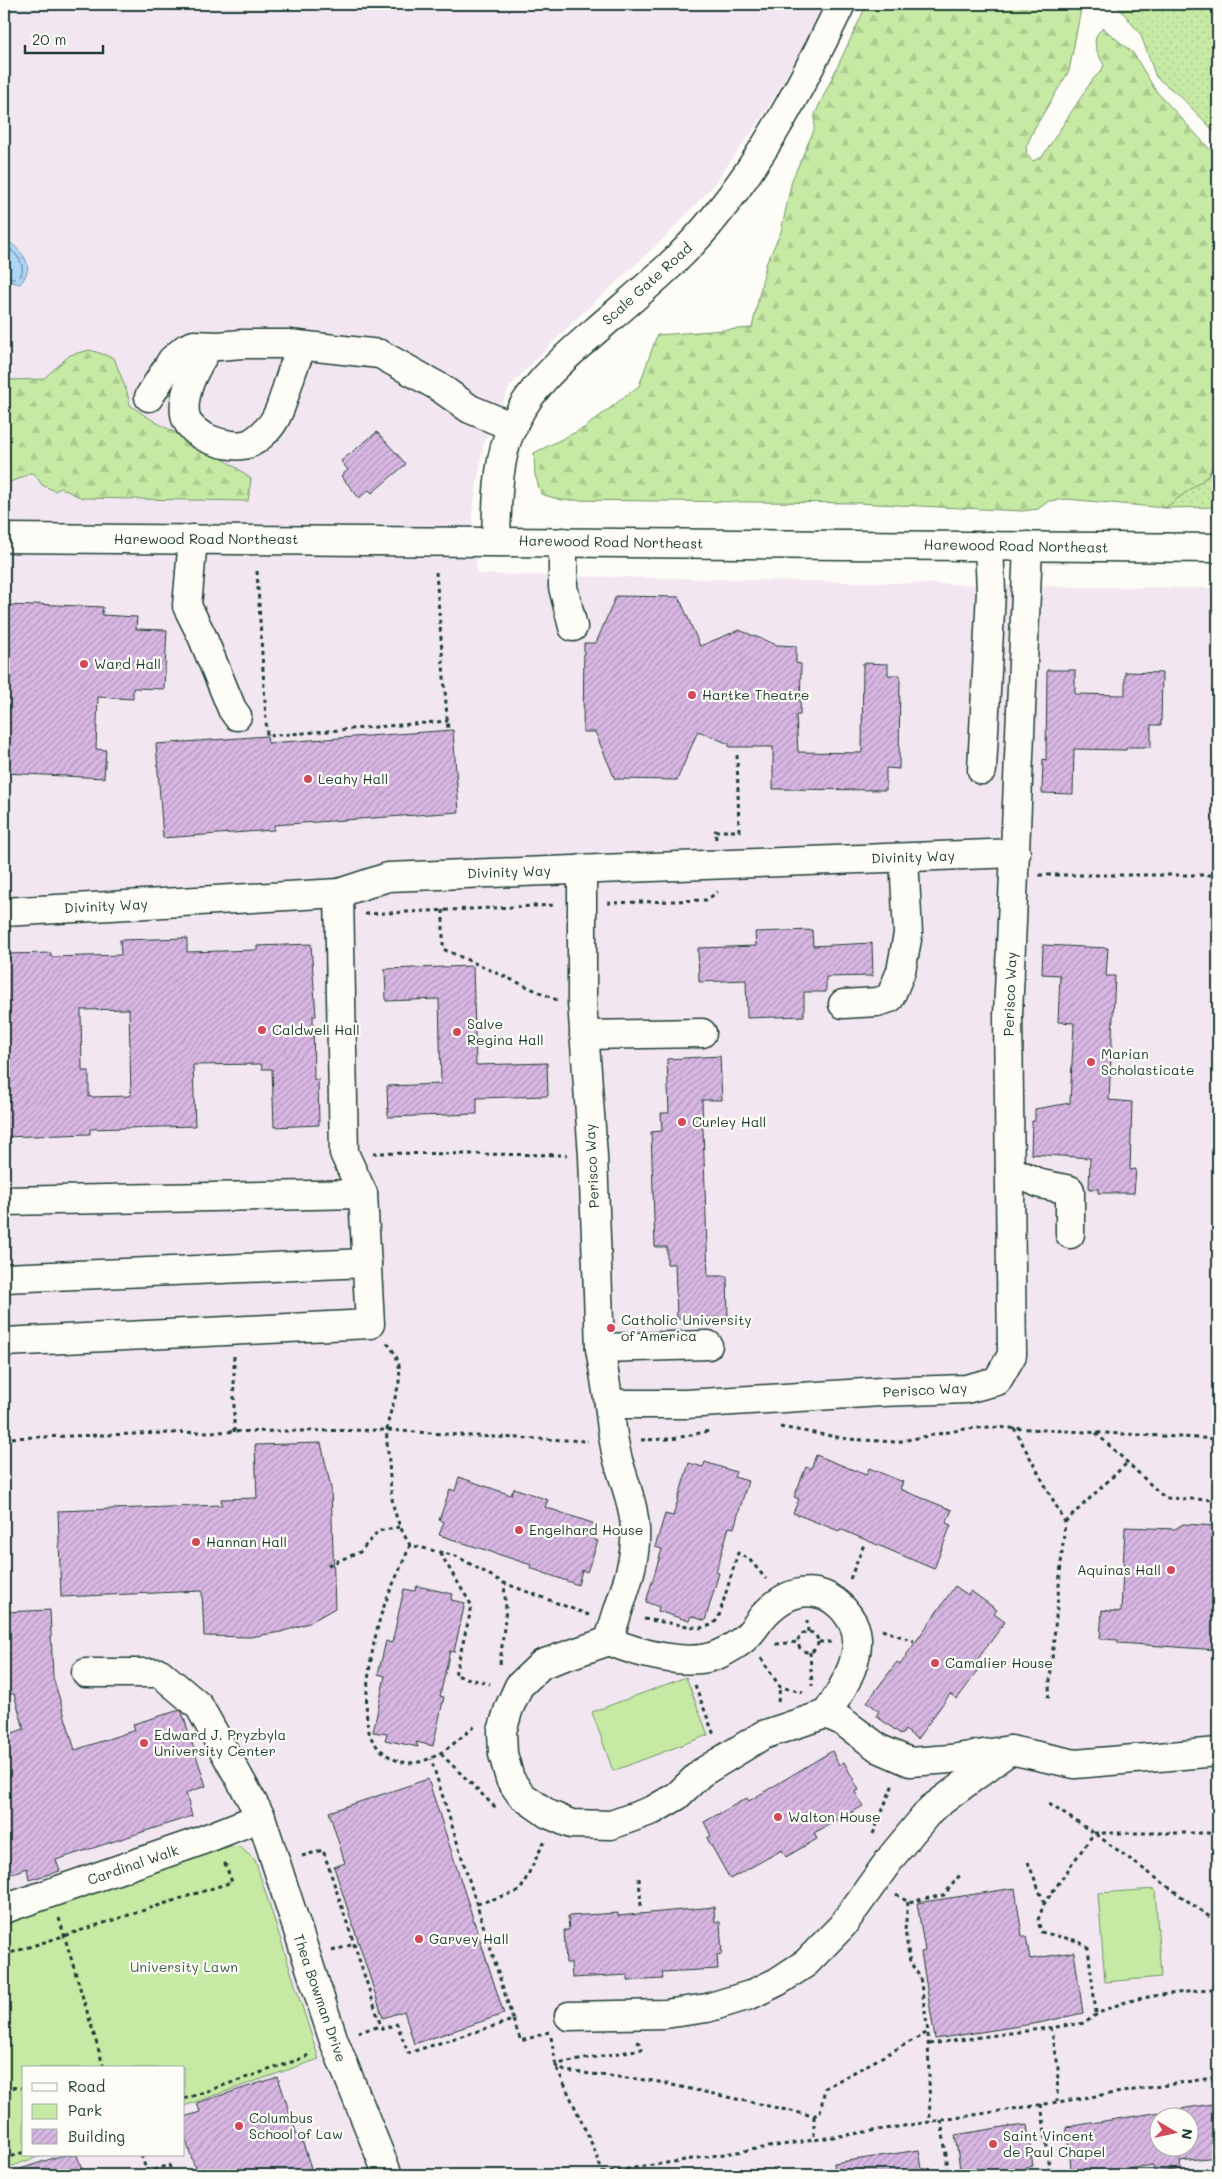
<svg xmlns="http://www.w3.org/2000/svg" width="1222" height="2179" font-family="Mali,sans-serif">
  <defs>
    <pattern id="grass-dots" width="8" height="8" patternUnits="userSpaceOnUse" patternTransform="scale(1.25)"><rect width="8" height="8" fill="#c6eaa4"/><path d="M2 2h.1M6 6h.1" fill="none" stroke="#aaca8e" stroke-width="1.8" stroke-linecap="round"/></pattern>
    <pattern id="forest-firs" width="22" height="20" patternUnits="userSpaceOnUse" patternTransform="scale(1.25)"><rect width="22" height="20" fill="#c6eaa4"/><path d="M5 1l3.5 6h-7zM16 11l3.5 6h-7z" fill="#aaca8e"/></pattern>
    <pattern id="water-ripples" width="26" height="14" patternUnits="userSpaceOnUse" patternTransform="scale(1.25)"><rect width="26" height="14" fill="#aed6f8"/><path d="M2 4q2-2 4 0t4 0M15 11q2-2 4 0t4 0" fill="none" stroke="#95b9d5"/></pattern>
    <pattern id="building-hatch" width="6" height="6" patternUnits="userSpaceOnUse" patternTransform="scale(1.25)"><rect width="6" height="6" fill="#d9b7e3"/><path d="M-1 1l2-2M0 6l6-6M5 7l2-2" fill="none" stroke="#af96b9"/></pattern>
  </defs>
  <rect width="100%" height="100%" fill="#fdfcf7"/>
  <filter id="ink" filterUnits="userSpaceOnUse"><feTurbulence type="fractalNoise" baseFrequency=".02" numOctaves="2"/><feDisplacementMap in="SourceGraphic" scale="10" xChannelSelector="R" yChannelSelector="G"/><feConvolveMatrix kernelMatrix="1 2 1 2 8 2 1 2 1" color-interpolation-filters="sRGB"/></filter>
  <g filter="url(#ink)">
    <path fill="#f2e7f1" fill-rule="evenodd" d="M 4,4 L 826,4 L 815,29 L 759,122 L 712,187 L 659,243 L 576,319 L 510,386 L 484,443 L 472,515 L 477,574 L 1088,587 L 1218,588 L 1218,2175 L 4,2175 ZM 24,2068 L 184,2068 L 184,2155 L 24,2155 ZM 1160,2116 L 1190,2116 L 1190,2146 L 1160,2146 Z"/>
    <g fill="url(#grass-dots)" stroke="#72946c">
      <path d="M 1116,4 L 1218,4 L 1218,140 L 1214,131 L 1181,97 L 1156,77 L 1141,35 Z"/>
      <path d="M 1218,453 L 1218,507 L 1165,508 L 1208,476 Z"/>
    </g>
    <g fill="url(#forest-firs)" stroke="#72946c">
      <path d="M 867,4 L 1082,4 L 1069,71 L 1034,129 L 1026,147 L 1027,155 L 1033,161 L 1042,157 L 1093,79 L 1102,70 L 1104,65 C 1097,52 1089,39 1103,28 L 1133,53 L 1156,91 L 1218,158 L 1218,453 L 1208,476 L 1165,508 L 1067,499 L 1049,501 L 1038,509 L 1023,511 L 856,503 L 561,500 L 541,494 L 535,475 L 534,453 L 584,428 L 639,386 L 657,335 L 752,328 L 766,264 L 781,232 L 792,180 L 814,130 L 815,114 Z"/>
      <path d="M 90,350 L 114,358 L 127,392 L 130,405 C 168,434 215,448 251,479 L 248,501 L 82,498 L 61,488 L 55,491 L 42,485 L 35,474 L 30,473 L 21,478 L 4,484 L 4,383 L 9,380 L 43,379 L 70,355 Z"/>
    </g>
    <g fill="#c6eaa4" stroke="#72946c">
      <path d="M 686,1677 L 708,1735 L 613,1771 L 592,1712 Z"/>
      <path d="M 231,1846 L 240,1847 L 255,1860 L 319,2059 L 184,2106 L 184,2068 L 24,2068 L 24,2155 L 43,2155 L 4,2169 L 4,1920 Z"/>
      <path d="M 1155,1889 L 1161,1977 L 1105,1982 L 1098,1893 Z"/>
    </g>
    <path fill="url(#water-ripples)" stroke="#7599aa" d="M 4,237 C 20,251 38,263 20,284 L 4,280 Z"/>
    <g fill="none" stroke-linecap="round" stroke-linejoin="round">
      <path stroke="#587a82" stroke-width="1" d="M 4,244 C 14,252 30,265 18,279 L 4,276"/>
    </g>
    <g fill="url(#building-hatch)" stroke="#1f3d34" fill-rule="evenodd">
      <path d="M 377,432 L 406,464 L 372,493 L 369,490 L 359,498 L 341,476 L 348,470 L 341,461 Z"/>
      <path d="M 616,596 L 679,597 L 700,646 L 739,630 L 777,645 L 796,646 L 796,663 L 801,664 L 800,715 L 796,715 L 798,752 L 862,753 L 863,663 L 888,664 L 888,675 L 900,675 L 899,769 L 886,768 L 886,790 L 773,789 L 773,747 L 729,747 L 729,744 L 698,731 L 677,780 L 615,779 L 595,732 L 583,732 L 584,643 L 596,643 Z"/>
      <path d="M 34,604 L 103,607 L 102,615 L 137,617 L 136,629 L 167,630 L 164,689 L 133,688 L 133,699 L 98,697 L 96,749 L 106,750 L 104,778 L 4,773 L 4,639 L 5,639 L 7,605 L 33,606 Z"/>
      <path d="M 1047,670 L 1075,670 L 1075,694 L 1125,695 L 1125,672 L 1162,673 L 1161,725 L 1151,725 L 1151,747 L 1127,747 L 1126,750 L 1074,749 L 1073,794 L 1042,793 L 1043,759 L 1046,760 Z"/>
      <path d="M 453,730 L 459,812 L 274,825 L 274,830 L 163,838 L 156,744 L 267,736 L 268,743 Z"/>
      <path d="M 812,930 L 813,946 L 872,943 L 873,976 L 826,977 L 826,992 L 804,992 L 804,1016 L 747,1018 L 746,980 L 699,982 L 698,948 L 756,946 L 755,932 Z"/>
      <path d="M 187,938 L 187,952 L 257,950 L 257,946 L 311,944 L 316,1016 L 313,1016 L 314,1080 L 318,1079 L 319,1125 L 274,1127 L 272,1069 L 262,1069 L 261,1064 L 193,1065 L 195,1126 L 90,1129 L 90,1134 L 4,1137 L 4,954 L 51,953 L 51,957 L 121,955 L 120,940 ZM 129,1009 L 131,1096 L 89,1097 L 89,1071 L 82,1071 L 81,1010 Z"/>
      <path d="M 1043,945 L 1108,948 L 1106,976 L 1115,976 L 1109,1100 L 1132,1102 L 1130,1170 L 1136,1169 L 1134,1193 L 1098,1193 L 1098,1189 L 1089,1189 L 1090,1158 L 1031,1154 L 1032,1121 L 1035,1121 L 1035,1109 L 1070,1103 L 1074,1023 L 1058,1022 L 1060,975 L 1042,974 Z"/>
      <path d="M 473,966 L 476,1065 L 547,1063 L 548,1096 L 477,1098 L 477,1114 L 388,1117 L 387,1086 L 441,1084 L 439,999 L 386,1001 L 385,969 Z"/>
      <path d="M 720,1056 L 722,1100 L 702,1100 L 708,1276 L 727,1276 L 728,1317 L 677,1319 L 675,1264 L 667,1264 L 667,1247 L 655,1247 L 651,1132 L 662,1131 L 661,1113 L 669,1113 L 667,1059 Z"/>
      <path d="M 321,1443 L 331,1488 L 335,1608 L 309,1623 L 281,1632 L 250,1637 L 204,1636 L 202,1591 L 61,1597 L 58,1511 L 222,1505 L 221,1499 L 257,1498 L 255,1445 Z"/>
      <path d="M 816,1455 L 866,1475 L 869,1468 L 903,1482 L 900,1489 L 952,1510 L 946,1523 L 951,1525 L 934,1569 L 840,1529 L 839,1531 L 793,1513 L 799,1499 L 794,1497 L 806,1467 L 811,1469 Z"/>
      <path d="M 705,1462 L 736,1472 L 734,1477 L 748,1481 L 734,1528 L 729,1527 L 716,1572 L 719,1573 L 705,1621 L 691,1616 L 689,1621 L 658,1611 L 659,1607 L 646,1602 L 662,1549 L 655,1547 L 665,1514 L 673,1516 L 689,1463 L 703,1467 Z"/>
      <path d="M 459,1477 L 511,1495 L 514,1488 L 548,1500 L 545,1507 L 598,1525 L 593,1539 L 598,1541 L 587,1572 L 582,1570 L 578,1585 L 530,1568 L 531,1565 L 439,1535 L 444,1522 L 439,1520 L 450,1489 L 455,1491 Z"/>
      <path d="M 1183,1524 L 1218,1526 L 1218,1650 L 1118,1643 L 1118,1640 L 1100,1639 L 1102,1610 L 1121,1612 L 1125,1527 L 1175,1529 Z"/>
      <path d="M 417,1586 L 453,1594 L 451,1600 L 465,1603 L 454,1652 L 450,1651 L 440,1696 L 444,1697 L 433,1746 L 416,1742 L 418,1747 L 385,1740 L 387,1734 L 373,1732 L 385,1676 L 378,1674 L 386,1641 L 392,1643 L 404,1589 L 415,1591 Z"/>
      <path d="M 955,1586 L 968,1595 L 971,1591 L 997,1610 L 994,1614 L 1005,1622 L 972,1667 L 978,1671 L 957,1699 L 950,1694 L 917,1739 L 905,1730 L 902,1735 L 876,1716 L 879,1711 L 867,1702 L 897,1662 L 900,1664 Z"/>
      <path d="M 50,1610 L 53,1677 L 75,1750 L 135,1730 L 133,1724 L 180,1710 L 182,1712 L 206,1786 L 186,1793 L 192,1816 L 56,1860 L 60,1871 L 29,1880 L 27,1868 L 4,1876 L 4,1736 L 24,1729 L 14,1694 L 5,1694 L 4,1612 Z"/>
      <path d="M 832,1751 L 839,1765 L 844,1762 L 859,1790 L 855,1792 L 863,1806 L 814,1833 L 817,1839 L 786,1857 L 782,1850 L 730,1879 L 707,1838 L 711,1836 L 704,1822 L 747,1798 L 749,1801 Z"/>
      <path d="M 428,1779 L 504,2014 L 414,2044 L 404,2011 L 383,2018 L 334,1867 L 345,1863 L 329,1812 Z"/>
      <path d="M 1015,1888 L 1022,1936 L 1026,1936 L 1030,1959 L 1074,1952 L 1083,2013 L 1039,2023 L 935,2039 L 921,1952 L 925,1951 L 917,1903 Z"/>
      <path d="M 714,1907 L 715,1922 L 720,1922 L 722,1954 L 717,1955 L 718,1969 L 662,1972 L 663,1979 L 628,1981 L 628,1975 L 572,1978 L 571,1963 L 566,1963 L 564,1930 L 569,1930 L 568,1916 L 618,1913 L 618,1916 Z"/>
      <path d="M 278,2077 L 297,2135 L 300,2134 L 312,2171 L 309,2172 L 311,2175 L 197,2175 L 184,2134 L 184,2117 L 200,2112 L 197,2103 Z"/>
      <path d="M 1218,2103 L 1218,2157 L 1180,2161 L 1181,2169 L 1154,2173 L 1153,2165 L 1091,2175 L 1072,2175 L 1066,2127 ZM 1160,2116 L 1190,2116 L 1190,2146 L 1160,2146 Z"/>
      <path d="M 1027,2125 L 1033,2166 L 1025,2167 L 1026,2175 L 961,2175 L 955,2135 L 1009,2126 L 1009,2127 Z"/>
      <path d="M 919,2150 L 923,2175 L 835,2175 L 834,2163 Z"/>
      <path d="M 63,2155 L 77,2155 L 84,2175 L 15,2175 L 14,2171 Z"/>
    </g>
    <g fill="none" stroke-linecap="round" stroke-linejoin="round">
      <g stroke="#1f3d34" stroke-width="31">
        <g id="minor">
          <path d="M 209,346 C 197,366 182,389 185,414 C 187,436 229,450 248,444 C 254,442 263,434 267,430 C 280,417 284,395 290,378 C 293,367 298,356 303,346"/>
          <path d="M 149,397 L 172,360 L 186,348 L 194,345 L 218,346 L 242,344 L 289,344 L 380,354 L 439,387 L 470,409 L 513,427"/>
          <path d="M 4,538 L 1218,548"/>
          <path d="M 193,539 L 187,606 L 202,636 L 232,709 L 237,716"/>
          <path d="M 496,541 C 497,507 497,472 507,440 C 524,388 569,354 608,320 C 645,288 683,257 714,218 C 767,153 805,79 841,4"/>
          <path d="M 563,542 L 563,587 L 573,627"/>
          <path d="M 982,770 L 991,591 L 989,546"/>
          <path d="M 582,869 L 582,1002 L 593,1156 L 600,1348 L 609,1404 L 686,1404 L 881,1392 L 966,1389 L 997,1381 L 1012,1355 L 1008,1015 L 1028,546"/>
          <path d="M 4,912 L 339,893 L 388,877 L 1016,853"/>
          <path d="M 843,1004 L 877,1002 L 890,998 L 901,971 L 908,934 L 904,858"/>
          <path d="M 584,1035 L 702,1033"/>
          <path d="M 1010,1170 L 1041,1184 L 1070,1190 L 1070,1234"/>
          <path d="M 4,1201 L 363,1194"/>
          <path d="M 4,1278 L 367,1263"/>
          <path d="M 4,1342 L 370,1324 L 363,1194 L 344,1153 L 339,893"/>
          <path d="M 600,1348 L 708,1345"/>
          <path d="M 609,1404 C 611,1423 613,1442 618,1460 C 626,1488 637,1512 635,1542 C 633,1576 617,1608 609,1641"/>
          <path d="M 86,1673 L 160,1673 L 199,1706 L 261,1817 L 334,2041 L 388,2175"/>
          <path d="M 826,1714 C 842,1691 867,1651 853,1623 C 832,1585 795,1583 766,1613 C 759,1620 755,1628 749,1634 C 742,1642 727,1651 717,1655 C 688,1667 637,1653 609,1641 L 542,1664 L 519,1686 L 509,1708 L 502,1731 L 503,1754 L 510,1779 L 521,1795 L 548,1814 L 571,1824 L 611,1825 L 653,1810 L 677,1796 L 701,1773 L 763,1735 L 826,1714 L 842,1721 L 880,1749 L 910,1762 L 950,1759 L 1010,1750"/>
          <path d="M 4,1909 L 195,1843 L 261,1817"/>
          <path d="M 569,2016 L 665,2014 L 707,2008 L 750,1995 L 777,1982 L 806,1963 L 842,1926 L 893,1855 L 931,1809 L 1010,1750 L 1075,1764 L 1218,1752"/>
        </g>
      </g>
      <g stroke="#1f3d34" stroke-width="3" stroke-dasharray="4 4" stroke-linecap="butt">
        <path d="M 257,571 L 267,736 L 448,721"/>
        <path d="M 436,572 L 448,730"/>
        <path d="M 716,839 L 715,831 L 739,831 L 737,754"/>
        <path d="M 1039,875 L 1218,875"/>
        <path d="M 607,903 L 706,900 L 718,892"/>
        <path d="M 443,910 L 443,949 L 557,1000"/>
        <path d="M 365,914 L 556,905"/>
        <path d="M 373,1153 L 567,1155"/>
        <path d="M 387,1343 C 414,1373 390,1398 387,1430 C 386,1440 388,1451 389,1461 C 391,1496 391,1514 410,1545 L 456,1556 L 504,1583 L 589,1615"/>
        <path d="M 234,1356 L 234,1432"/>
        <path d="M 780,1427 L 848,1439 L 896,1442 L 965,1429 L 990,1427 L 1218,1439"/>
        <path d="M 1014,1428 L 1065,1522 L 1048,1701"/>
        <path d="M 1096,1433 L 1165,1498 L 1218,1500"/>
        <path d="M 4,1438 L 201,1432 L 387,1430 L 473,1436 L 588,1441"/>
        <path d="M 641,1440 L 672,1439 L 709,1431"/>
        <path d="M 1065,1522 L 1127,1463"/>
        <path d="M 410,1545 C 401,1569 383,1602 378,1626 C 371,1653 361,1709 370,1735 C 374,1745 381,1751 390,1757 C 422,1776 453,1744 476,1725"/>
        <path d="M 440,1553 L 472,1606 L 455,1675 L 490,1684"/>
        <path d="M 328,1565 L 360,1552 L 378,1531 L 399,1527"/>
        <path d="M 850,1579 L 865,1542"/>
        <path d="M 644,1619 L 700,1628 L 712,1625 L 718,1619 L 738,1553 L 749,1559 L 766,1579"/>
        <path d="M 807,1620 L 808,1632"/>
        <path d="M 882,1630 L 914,1641"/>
        <circle cx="808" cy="1642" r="10"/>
        <path d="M 819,1642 L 831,1642"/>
        <path d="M 776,1644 L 798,1642"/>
        <path d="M 810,1652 L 812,1686"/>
        <path d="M 761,1658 L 780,1687 L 803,1692"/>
        <path d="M 500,1664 L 506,1609 L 504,1583"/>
        <path d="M 695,1685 L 714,1735"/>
        <path d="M 778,1702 L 780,1687"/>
        <path d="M 441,1754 L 497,1809"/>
        <path d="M 1049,1804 L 1094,1833 L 1218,1923"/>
        <path d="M 873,1834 L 893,1784"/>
        <path d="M 302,1856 L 323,1850 L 382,2029 L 397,2024 L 408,2053 L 513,2020 L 431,1759"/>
        <path d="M 1028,1862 L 1044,1903"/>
        <path d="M 639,1878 L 641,1906"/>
        <path d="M 896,1894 L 908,1902 L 944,1895 L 960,1875"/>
        <path d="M 908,1902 L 905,1930 L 910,1962 L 920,1977 L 928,2032 L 930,2122"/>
        <path d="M 477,1904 L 520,1891 L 544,1842"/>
        <path d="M 59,1918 L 104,2068"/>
        <path d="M 332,1951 L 354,1944"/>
        <path d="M 4,1955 L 232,1882 L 224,1861"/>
        <path d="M 1096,2013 L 1088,1948 L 1078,1941 L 1041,1932 L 1038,1920 L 1044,1904 L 1094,1833 L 1218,1833"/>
        <path d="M 513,2020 L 521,2041 L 549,2032"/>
        <path d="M 1051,2027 L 1058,2066 L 1057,2101"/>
        <path d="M 358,2032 L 381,2026"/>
        <path d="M 551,2037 L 556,2066 L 596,2153 L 603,2175"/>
        <path d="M 637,2042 L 640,2043 L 642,2049 L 562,2063 L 556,2066 L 565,2071 L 654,2081 L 814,2116 L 820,2112 L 825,2088 L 928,2032"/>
        <path d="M 929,2044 L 1085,2023 C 1119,1994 1175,1994 1218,1989"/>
        <path d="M 4,2087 L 24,2088"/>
        <path d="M 184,2099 L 306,2057 L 310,2051"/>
        <path d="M 1041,2104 L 1051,2175"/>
        <path d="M 814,2116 L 814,2139"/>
        <path d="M 941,2120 L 949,2175"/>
        <path d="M 141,2155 L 147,2172"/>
        <path d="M 4,2159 L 24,2152"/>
        <path d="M 602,2173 L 1218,2077"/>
        <path d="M 138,2175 L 169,2165 L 173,2175"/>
      </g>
      <use href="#minor" stroke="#fdfcf7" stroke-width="28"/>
    </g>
  </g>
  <g fill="#d1495b" stroke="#fdfcf7" stroke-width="2">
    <circle cx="84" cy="664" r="5"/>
    <circle cx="692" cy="695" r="5"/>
    <circle cx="308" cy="779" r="5"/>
    <circle cx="262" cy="1030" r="5"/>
    <circle cx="457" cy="1032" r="5"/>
    <circle cx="1091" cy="1062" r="5"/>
    <circle cx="682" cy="1122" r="5"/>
    <circle cx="611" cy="1328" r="5"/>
    <circle cx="519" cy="1530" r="5"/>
    <circle cx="196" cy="1542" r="5"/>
    <circle cx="1171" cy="1570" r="5"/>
    <circle cx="935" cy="1663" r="5"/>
    <circle cx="144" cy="1743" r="5"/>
    <circle cx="778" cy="1817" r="5"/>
    <circle cx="419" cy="1939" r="5"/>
    <circle cx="239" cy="2126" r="5"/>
    <circle cx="993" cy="2144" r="5"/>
  </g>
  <g text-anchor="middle" stroke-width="4.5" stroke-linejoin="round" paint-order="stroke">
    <g font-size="14" fill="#1f3d34" stroke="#fdfcf7">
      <text transform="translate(647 284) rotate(-42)" y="5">Scale Gate Road</text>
      <text x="206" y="544">Harewood Road Northeast</text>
      <text transform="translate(611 542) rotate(1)" y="5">Harewood Road Northeast</text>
      <text transform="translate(1016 546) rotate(1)" y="5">Harewood Road Northeast</text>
      <text transform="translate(913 857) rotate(-2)" y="5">Divinity Way</text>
      <text transform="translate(509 872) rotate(-2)" y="5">Divinity Way</text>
      <text transform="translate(106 906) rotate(-3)" y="5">Divinity Way</text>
      <text transform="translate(1010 994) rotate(-88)" y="5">Perisco Way</text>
      <text transform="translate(592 1166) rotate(-93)" y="5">Perisco Way</text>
      <text transform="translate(925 1390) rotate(-3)" y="5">Perisco Way</text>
      <text transform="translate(133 1865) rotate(-19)" y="5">Cardinal Walk</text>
      <text transform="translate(320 1998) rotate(71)" y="5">Thea Bowman Drive</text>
    </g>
    <g font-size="14" fill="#1f3d34" stroke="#fdfcf7" text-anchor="start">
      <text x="94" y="669">Ward Hall</text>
      <text x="702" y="700">Hartke Theatre</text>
      <text x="318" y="784">Leahy Hall</text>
      <text x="467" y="1029">Salve<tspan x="467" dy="16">Regina Hall</tspan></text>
      <text x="272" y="1035">Caldwell Hall</text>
      <text x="1101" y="1059">Marian<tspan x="1101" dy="16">Scholasticate</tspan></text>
      <text x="692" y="1127">Curley Hall</text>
      <text x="621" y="1325">Catholic University<tspan x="621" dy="16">of America</tspan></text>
      <text x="529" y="1535">Engelhard House</text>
      <text x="206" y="1547">Hannan Hall</text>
      <text x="1161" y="1575" text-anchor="end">Aquinas Hall</text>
      <text x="945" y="1668">Camalier House</text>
      <text x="154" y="1740">Edward J. Pryzbyla<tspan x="154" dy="16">University Center</tspan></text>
      <text x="788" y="1822">Walton House</text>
      <text x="429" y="1944">Garvey Hall</text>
      <text x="249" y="2123">Columbus<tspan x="249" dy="16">School of Law</tspan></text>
      <text x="1003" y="2141">Saint Vincent<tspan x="1003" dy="16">de Paul Chapel</tspan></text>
    </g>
    <g font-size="14" fill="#40604a" stroke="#fdfcf7">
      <text x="184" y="1972">University Lawn</text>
    </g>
  </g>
  <rect width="1222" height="2179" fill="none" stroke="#fdfcf7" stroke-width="20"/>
  <rect x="10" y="10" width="1202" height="2159" fill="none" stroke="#1f3d34" stroke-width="2" filter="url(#ink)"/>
  <rect x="22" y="2066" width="162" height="90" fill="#fdfcf7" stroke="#a4b0a9"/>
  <rect x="32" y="2083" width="25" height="8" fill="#fdfcf7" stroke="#a4b0a9"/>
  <text x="68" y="2092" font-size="15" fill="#1f3d34">Road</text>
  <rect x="32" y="2104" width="25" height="15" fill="#c6eaa4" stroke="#a4b0a9"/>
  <text x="68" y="2116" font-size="15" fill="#1f3d34">Park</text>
  <rect x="32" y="2129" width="25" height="15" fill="url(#building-hatch)" stroke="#a4b0a9"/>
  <text x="68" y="2142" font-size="15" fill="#1f3d34">Building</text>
  <g transform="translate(1174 2132) rotate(99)"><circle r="24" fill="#fdfcf7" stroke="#a4b0a9"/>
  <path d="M0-4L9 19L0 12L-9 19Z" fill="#d1495b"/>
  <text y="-8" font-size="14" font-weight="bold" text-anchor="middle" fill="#1f3d34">N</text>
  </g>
  <path d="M25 45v8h78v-8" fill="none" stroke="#1f3d34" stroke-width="2.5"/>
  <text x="32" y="45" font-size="15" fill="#1f3d34" stroke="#fdfcf7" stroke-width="4" paint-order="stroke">20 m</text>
</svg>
